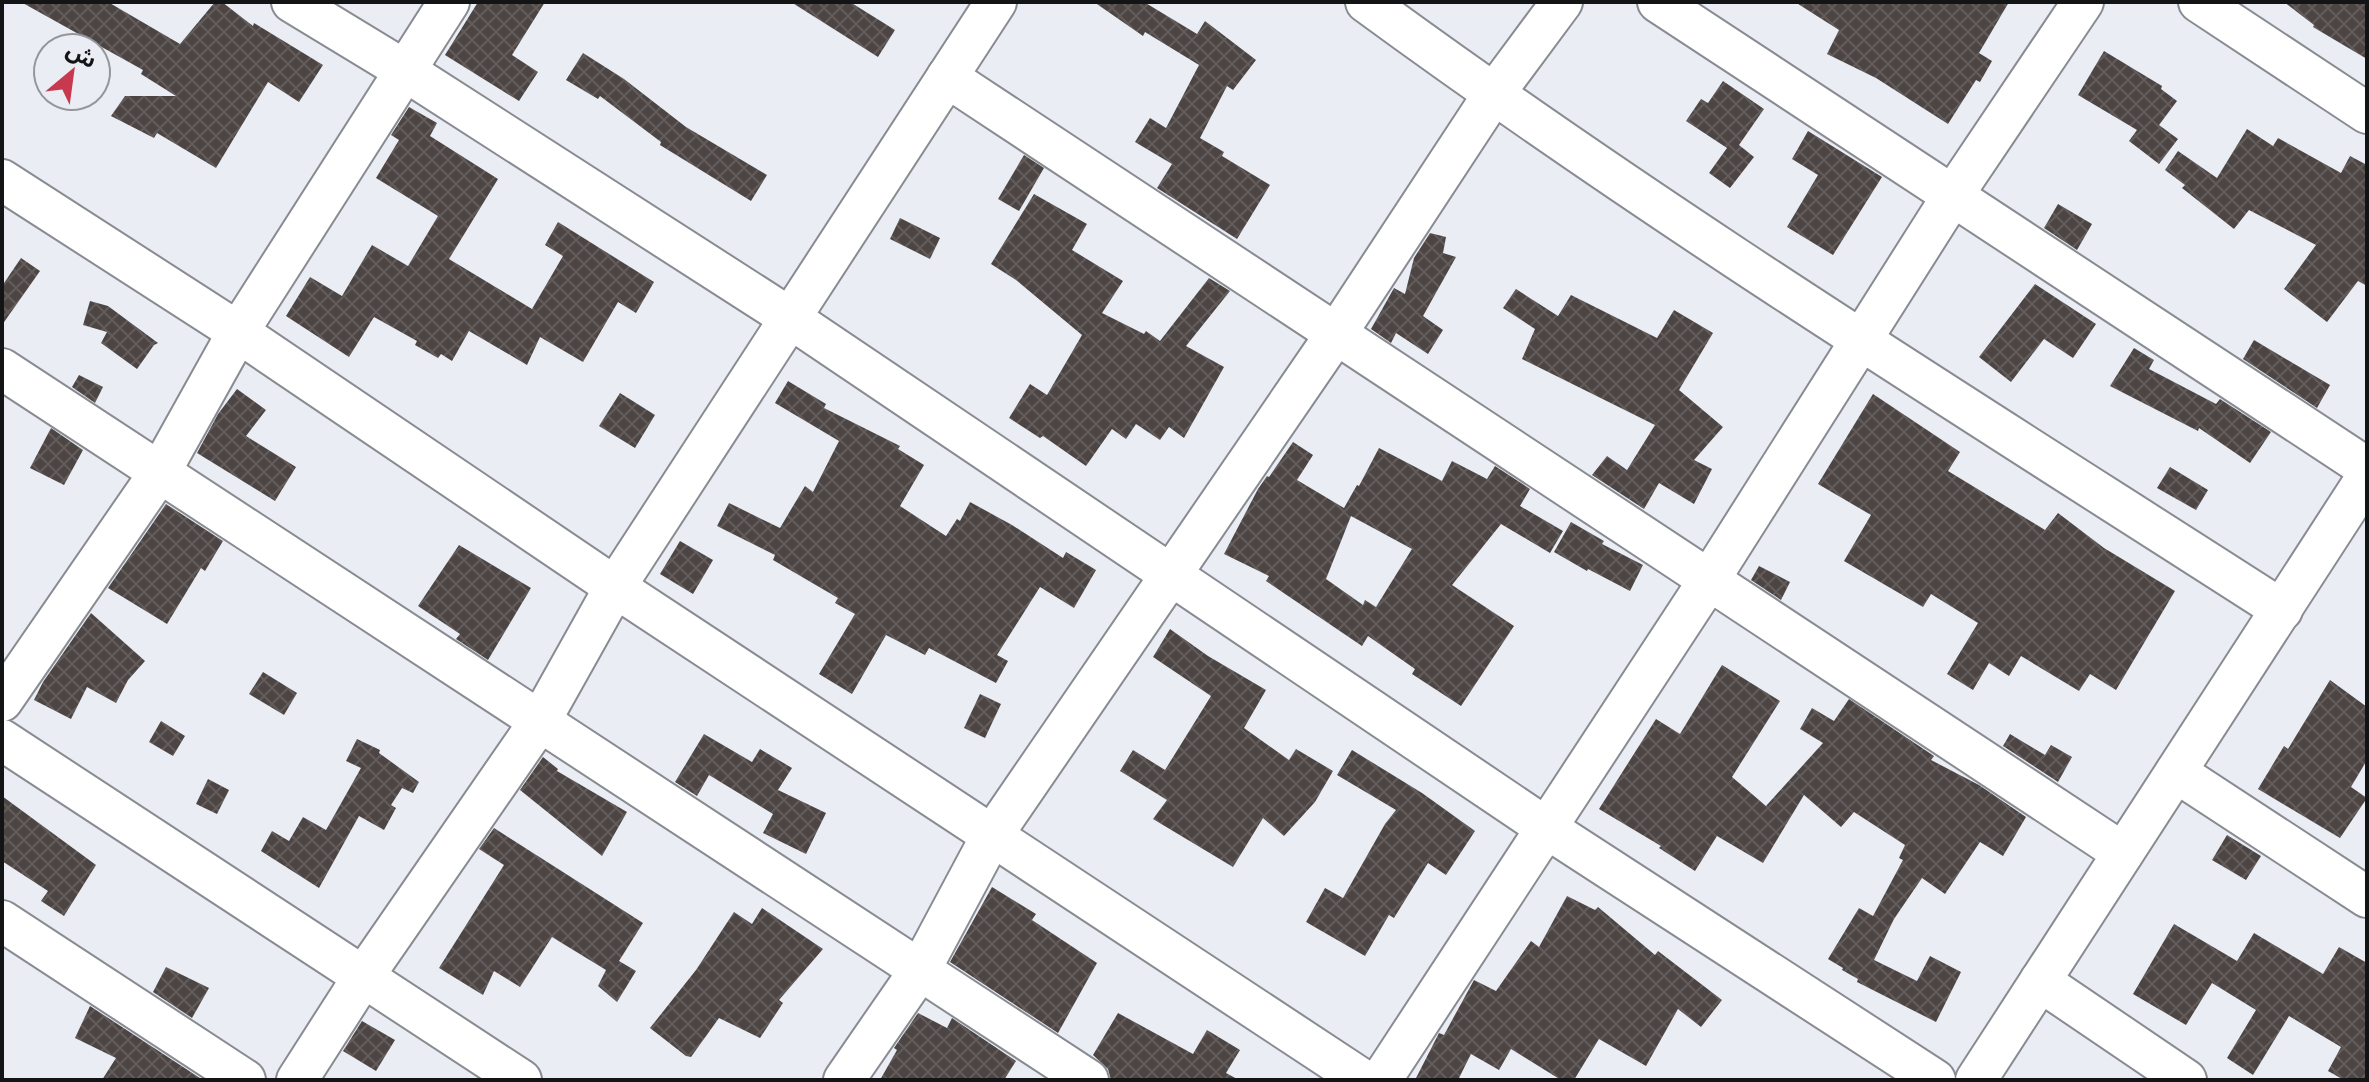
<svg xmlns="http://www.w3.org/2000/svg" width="2369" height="1082" font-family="'Open Sans','Noto Sans Arabic',sans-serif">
  <defs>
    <pattern id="building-cross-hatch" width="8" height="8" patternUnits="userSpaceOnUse" patternTransform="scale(2)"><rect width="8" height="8" fill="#4c4543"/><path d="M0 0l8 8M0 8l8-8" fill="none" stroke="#625c5b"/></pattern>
  </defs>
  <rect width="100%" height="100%" fill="#eaedf4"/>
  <g fill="url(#building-cross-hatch)" fill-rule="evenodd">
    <path d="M 21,2 L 108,2 L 180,44 L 215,2 L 222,2 L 253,26 L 254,23 L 323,65 L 299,102 L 268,82 L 216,168 L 157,133 L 154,138 L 111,116 L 125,96 L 176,96 L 141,74 L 143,70 Z"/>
    <path d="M 478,2 L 545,2 L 512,55 L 538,72 L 519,101 L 445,55 Z"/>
    <path d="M 791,2 L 850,2 L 895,30 L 878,57 Z"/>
    <path d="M 1094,2 L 1144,2 L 1197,34 L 1205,21 L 1256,60 L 1233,90 L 1227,86 L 1200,138 L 1224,152 L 1222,156 L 1270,185 L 1237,239 L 1157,188 L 1172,164 L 1135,142 L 1150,118 L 1166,128 L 1199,65 L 1145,32 L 1143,36 Z"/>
    <path d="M 1795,2 L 2009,2 L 1979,53 L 1992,61 L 1980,82 L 1976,80 L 1948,124 L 1876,78 L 1827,54 L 1839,30 Z"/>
    <path d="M 2284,2 L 2367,2 L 2367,59 L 2313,27 L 2314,25 Z"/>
    <path d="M 2104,51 L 2162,86 L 2161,89 L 2177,101 L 2159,125 L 2178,139 L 2159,164 L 2129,141 L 2137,130 L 2078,95 Z"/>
    <path d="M 583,53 L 624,79 L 686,127 L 767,175 L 751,201 L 660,145 L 661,142 L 600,96 L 598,99 L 566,80 Z"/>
    <path d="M 1723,81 L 1764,109 L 1739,145 L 1754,157 L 1730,188 L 1709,173 L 1727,148 L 1686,121 L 1701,99 L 1708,103 Z"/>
    <path d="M 409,107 L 437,123 L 430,136 L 498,179 L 449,259 L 532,309 L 563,256 L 545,245 L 558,222 L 654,282 L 636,313 L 618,302 L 583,362 L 540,337 L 527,365 L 469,331 L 452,361 L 441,354 L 438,358 L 415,345 L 417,341 L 374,317 L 349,357 L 286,316 L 310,277 L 342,296 L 372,245 L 408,266 L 438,216 L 376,178 L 399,140 L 391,135 Z"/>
    <path d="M 2247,129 L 2273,146 L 2278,138 L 2341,173 L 2350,156 L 2367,165 L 2367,286 L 2358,281 L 2327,322 L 2284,289 L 2316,245 L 2249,210 L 2234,229 L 2182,188 L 2185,185 L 2165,170 L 2178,151 L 2217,178 Z"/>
    <path d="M 1808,131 L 1882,177 L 1833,255 L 1787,227 L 1818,175 L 1792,159 Z"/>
    <path d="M 1024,155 L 1044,168 L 1019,211 L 998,199 Z"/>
    <path d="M 1034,194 L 1087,224 L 1072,250 L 1123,281 L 1102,313 L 1144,334 L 1146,331 L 1160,341 L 1209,278 L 1230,291 L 1186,346 L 1224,367 L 1184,438 L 1169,427 L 1160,440 L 1136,424 L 1126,439 L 1112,429 L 1086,466 L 1043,436 L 1040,438 L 1009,418 L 1030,384 L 1047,395 L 1082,335 L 1016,280 L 991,264 Z"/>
    <path d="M 2058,204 L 2092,224 L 2077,250 L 2044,228 Z"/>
    <path d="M 900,218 L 940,238 L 930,259 L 890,239 Z"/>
    <path d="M 1430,233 L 1446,237 L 1443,253 L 1456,257 L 1423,316 L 1443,330 L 1428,354 L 1396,333 L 1391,343 L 1371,329 L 1394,288 L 1405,294 L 1414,258 Z"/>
    <path d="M 21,258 L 40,271 L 2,325 L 2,286 Z"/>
    <path d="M 2035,284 L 2096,324 L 2073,358 L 2044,339 L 2011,382 L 1979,357 Z"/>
    <path d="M 1516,289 L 1558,316 L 1571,295 L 1657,338 L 1674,310 L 1713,333 L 1679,390 L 1723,427 L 1694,460 L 1712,469 L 1694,504 L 1659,483 L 1644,509 L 1592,475 L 1607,456 L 1627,470 L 1655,425 L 1522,359 L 1535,329 L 1503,308 Z"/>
    <path d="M 90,301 L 108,306 L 158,343 L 154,345 L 137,369 L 101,343 L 107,332 L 83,325 Z"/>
    <path d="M 2254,340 L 2330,385 L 2317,408 L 2243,359 Z"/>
    <path d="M 2134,348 L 2154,360 L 2149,369 L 2216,404 L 2220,399 L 2271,432 L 2250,463 L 2199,428 L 2198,431 L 2110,386 Z"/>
    <path d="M 79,375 L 103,387 L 95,403 L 72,387 Z"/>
    <path d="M 788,381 L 826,404 L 824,408 L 900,446 L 898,449 L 924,465 L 900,506 L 946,536 L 957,519 L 960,521 L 970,502 L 1012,525 L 1063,558 L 1066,552 L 1096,570 L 1074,608 L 1040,587 L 997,655 L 1008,661 L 996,683 L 929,648 L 925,655 L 886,635 L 852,694 L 819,674 L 855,614 L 835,603 L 838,598 L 773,560 L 775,555 L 717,526 L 729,503 L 780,528 L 805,486 L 813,492 L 839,441 L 775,403 Z"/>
    <path d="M 237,389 L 266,410 L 246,436 L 296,467 L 275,501 L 197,453 L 218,414 Z"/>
    <path d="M 620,393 L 655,415 L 635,448 L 599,426 Z"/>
    <path d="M 1873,394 L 1960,452 L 1948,471 L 2045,530 L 2058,513 L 2104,548 L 2175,591 L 2116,690 L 2090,674 L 2079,691 L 2021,656 L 2009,676 L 1989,663 L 1973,690 L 1947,674 L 1978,623 L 1931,594 L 1923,607 L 1844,561 L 1871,515 L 1818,484 Z"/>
    <path d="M 51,428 L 83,450 L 64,485 L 30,468 Z"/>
    <path d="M 1293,442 L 1313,455 L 1297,480 L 1344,508 L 1357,485 L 1359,486 L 1379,448 L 1442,481 L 1452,461 L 1487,479 L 1495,466 L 1530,489 L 1520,506 L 1563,531 L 1550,553 L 1501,524 L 1452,585 L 1514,626 L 1461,706 L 1412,674 L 1415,669 L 1368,636 L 1362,646 L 1266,581 L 1269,576 L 1224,554 L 1258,489 L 1267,476 L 1269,477 ZM 1351,516 L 1412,549 L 1376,607 L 1365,600 L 1363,605 L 1326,579 Z"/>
    <path d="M 2170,467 L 2208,490 L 2196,510 L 2157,488 Z"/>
    <path d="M 166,504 L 223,541 L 205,571 L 201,568 L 167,624 L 108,588 Z"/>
    <path d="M 1571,522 L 1604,541 L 1602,544 L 1643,565 L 1630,591 L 1588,569 L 1587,571 L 1554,552 Z"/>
    <path d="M 680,541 L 713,560 L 693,594 L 660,574 Z"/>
    <path d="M 459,545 L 531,588 L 488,660 L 456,639 L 460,634 L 418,606 Z"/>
    <path d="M 1759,566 L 1790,582 L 1781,600 L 1751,580 Z"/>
    <path d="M 91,613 L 145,661 L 128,680 L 116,703 L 87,687 L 71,719 L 34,700 L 43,682 Z"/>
    <path d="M 1170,629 L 1208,656 L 1266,690 L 1244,728 L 1289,760 L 1296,749 L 1333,771 L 1315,802 L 1284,836 L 1263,818 L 1233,867 L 1153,819 L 1167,800 L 1120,771 L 1133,750 L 1165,770 L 1211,696 L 1153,657 Z"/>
    <path d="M 1722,665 L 1780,701 L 1732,777 L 1766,806 L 1823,743 L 1800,729 L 1812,708 L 1834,721 L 1849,699 L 1934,756 L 1931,760 L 1979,785 L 2026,817 L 2003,856 L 1980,842 L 1945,894 L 1922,878 L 1894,919 L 1874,960 L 1917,981 L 1930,956 L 1961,972 L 1936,1022 L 1857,982 L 1858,979 L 1842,970 L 1843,968 L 1828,959 L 1859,908 L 1873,916 L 1903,860 L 1899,858 L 1905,845 L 1854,812 L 1841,827 L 1804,795 L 1763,863 L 1717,836 L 1695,871 L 1659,848 L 1661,846 L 1599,809 L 1656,719 L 1680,734 Z"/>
    <path d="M 263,672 L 297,693 L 284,715 L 249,694 Z"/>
    <path d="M 2330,680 L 2367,707 L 2367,760 L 2351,787 L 2367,798 L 2340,838 L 2258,789 L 2284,746 L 2288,749 Z"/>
    <path d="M 980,694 L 1001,704 L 985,738 L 964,728 Z"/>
    <path d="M 161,721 L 185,736 L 173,756 L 149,742 Z"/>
    <path d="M 704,734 L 752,762 L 760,749 L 792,768 L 778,790 L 826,813 L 806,854 L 763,833 L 773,814 L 709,775 L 697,796 L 675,782 Z"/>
    <path d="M 2010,734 L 2045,755 L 2051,745 L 2072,757 L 2058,782 L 2003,746 Z"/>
    <path d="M 357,739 L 380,750 L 379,753 L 419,782 L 413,793 L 402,788 L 391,805 L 396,808 L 384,830 L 359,816 L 319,888 L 261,851 L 272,831 L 289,841 L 303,817 L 326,830 L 361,768 L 346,761 Z"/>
    <path d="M 1352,750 L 1422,793 L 1475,831 L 1446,875 L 1428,863 L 1394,918 L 1389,915 L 1365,956 L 1306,922 L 1325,888 L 1343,898 L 1385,824 L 1396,810 L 1337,775 Z"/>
    <path d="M 543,757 L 558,769 L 557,771 L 627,812 L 602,856 L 520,790 Z"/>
    <path d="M 208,779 L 229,790 L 217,814 L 196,804 Z"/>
    <path d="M 2,796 L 96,865 L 64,916 L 41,901 L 48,891 L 2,861 Z"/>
    <path d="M 494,828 L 643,923 L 619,961 L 636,971 L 617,1002 L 598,986 L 606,970 L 552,937 L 520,987 L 494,971 L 483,995 L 439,968 L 504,865 L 479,849 Z"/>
    <path d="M 2227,835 L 2261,856 L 2246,880 L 2212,860 Z"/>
    <path d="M 992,887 L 1036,914 L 1032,920 L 1097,963 L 1058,1033 L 950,962 Z"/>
    <path d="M 1567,896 L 1595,910 L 1598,907 L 1655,955 L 1658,951 L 1722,1000 L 1701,1027 L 1678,1009 L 1646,1066 L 1599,1039 L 1574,1080 L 1561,1080 L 1511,1049 L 1499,1070 L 1471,1054 L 1458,1080 L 1415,1080 L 1437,1037 L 1439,1033 L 1444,1035 L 1474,980 L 1496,991 L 1531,941 L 1539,947 Z"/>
    <path d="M 762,908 L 823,949 L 779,1000 L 783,1003 L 760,1038 L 719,1018 L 691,1057 L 686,1056 L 650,1028 L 696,970 L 734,912 L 752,924 Z"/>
    <path d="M 2174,924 L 2237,961 L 2254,933 L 2323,974 L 2339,947 L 2367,963 L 2367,1080 L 2344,1080 L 2328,1071 L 2341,1047 L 2289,1016 L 2253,1075 L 2227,1058 L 2256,1010 L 2212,983 L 2186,1025 L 2133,994 Z"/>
    <path d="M 166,967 L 209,988 L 192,1018 L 153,992 Z"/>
    <path d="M 90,1006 L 93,1008 L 203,1080 L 102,1080 L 116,1058 L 75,1038 Z"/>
    <path d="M 918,1013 L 947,1028 L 952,1018 L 1016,1061 L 1004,1080 L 880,1080 L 897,1050 L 894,1048 Z"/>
    <path d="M 1118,1013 L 1193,1054 L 1207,1030 L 1240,1050 L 1226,1073 L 1239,1080 L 1111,1080 L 1108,1069 L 1093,1055 Z"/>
    <path d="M 362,1021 L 395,1040 L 376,1071 L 343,1051 Z"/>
  </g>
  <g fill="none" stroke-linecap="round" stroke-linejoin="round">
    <g stroke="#888b91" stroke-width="44">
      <g id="minor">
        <path d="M 292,2 L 404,70 L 790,318 L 1548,829 L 1935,1080"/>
        <path d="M 1366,2 C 1662,219 1974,412 2282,610"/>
        <path d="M 1658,2 L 2367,468"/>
        <path d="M 2199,2 L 2367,113"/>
        <path d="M 947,77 L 2123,853"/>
        <path d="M 2,180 L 238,332 L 615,587 L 1363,1080"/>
        <path d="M 2,369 L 1088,1080"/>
        <path d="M 2,701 L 160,472 L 238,332 L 449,2"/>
        <path d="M 2,740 L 521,1080"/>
        <path d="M 2176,772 L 2367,897"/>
        <path d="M 2,921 L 245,1080"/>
        <path d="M 2040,981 L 2186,1080"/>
        <path d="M 297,1080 L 363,977 L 540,721 L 615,587 L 996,2"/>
        <path d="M 844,1080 L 920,970 L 991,837 L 1336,334 L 1493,95 L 1562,2"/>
        <path d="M 1381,1080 L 1709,580 L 1953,195 L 2083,2"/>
        <path d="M 1976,1080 L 2367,477"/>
      </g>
    </g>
    <use href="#minor" stroke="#fff" stroke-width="40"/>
  </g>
  <rect width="2369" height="1082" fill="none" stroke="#131416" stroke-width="8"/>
  <g transform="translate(72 72) rotate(29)"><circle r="38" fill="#eaedf4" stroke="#94969b" stroke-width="2"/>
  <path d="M0-6L14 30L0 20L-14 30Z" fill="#c8384f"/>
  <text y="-12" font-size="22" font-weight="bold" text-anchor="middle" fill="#131416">ش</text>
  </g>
</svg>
